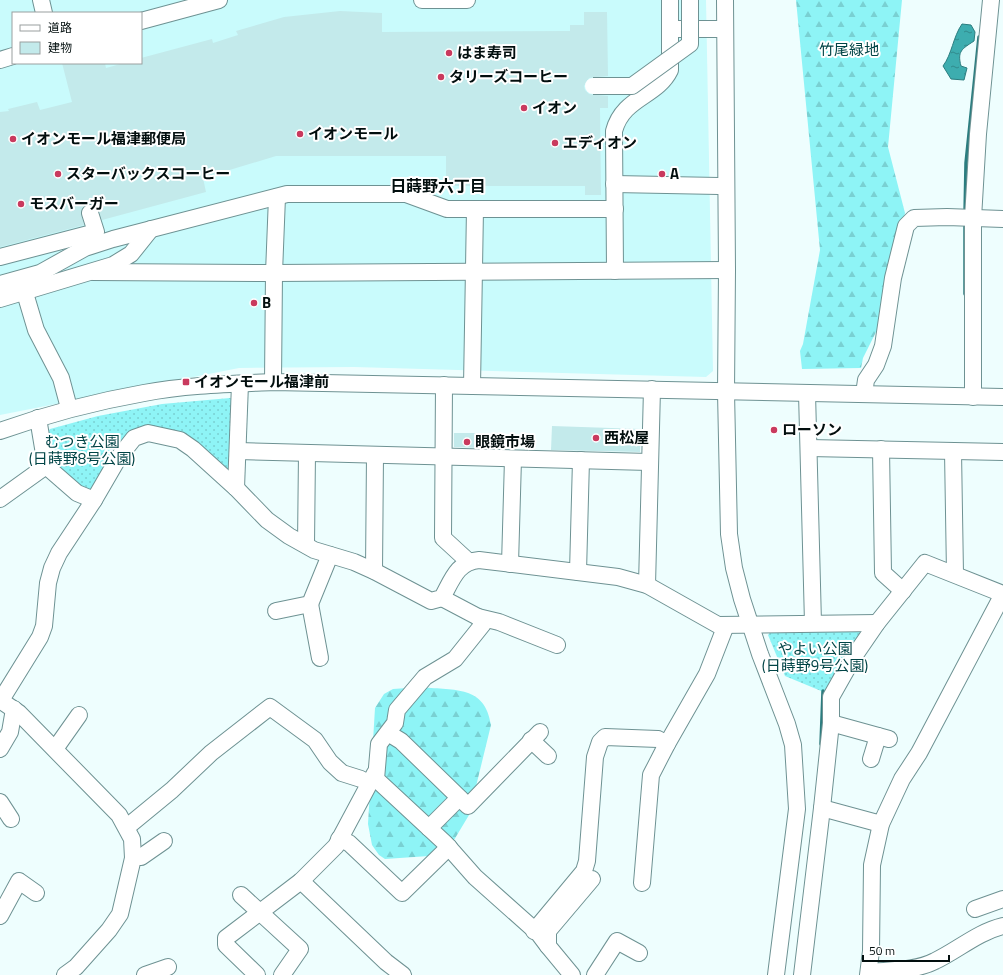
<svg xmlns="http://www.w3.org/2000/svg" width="1003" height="975" font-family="'Titillium Web','Noto Sans JP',sans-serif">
  <defs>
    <pattern id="grass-dots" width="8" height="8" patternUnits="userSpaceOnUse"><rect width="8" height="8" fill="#8ef4f6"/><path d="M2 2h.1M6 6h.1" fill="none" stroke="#79d0d2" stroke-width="1.8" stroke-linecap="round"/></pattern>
    <pattern id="forest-firs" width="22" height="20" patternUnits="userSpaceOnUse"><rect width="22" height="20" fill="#8ef4f6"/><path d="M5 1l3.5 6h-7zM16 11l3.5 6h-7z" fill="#79d0d2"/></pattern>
    <pattern id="water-ripples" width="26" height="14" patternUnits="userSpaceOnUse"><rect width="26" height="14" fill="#3dadaf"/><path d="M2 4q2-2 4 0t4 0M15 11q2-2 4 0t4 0" fill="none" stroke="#318b8d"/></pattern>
  </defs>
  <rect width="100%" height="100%" fill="#eefefe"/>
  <path fill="#c9fbfc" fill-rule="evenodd" d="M 0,0 L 706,0 L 713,371 L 706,377 L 354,367 L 239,368 L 0,415 ZM 13,13 L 141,13 L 141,63 L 13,63 Z"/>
  <g fill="url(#grass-dots)">
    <path d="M 230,398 L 235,401 L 233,472 L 228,474 L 150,427 L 90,492 L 84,492 L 52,463 L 46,434 L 50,429 L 98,416 L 162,404 Z"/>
    <path d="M 773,629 L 859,629 L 863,633 L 826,693 L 785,676 L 768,635 Z"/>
  </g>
  <g fill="url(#forest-firs)">
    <path d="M 796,0 L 902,0 L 888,147 L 905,213 L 890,270 L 880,324 L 863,358 L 861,368 L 802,369 L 800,351 L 803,344 L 820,250 Z"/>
    <path d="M 422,687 C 455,691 485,685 491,725 L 469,815 L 454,840 L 441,853 L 429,856 L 385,859 L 379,855 L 372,845 L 368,824 L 375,708 L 384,694 L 393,689 Z"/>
  </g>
  <path fill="url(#water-ripples)" stroke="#2b7d7f" d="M 962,24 L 971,25 L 975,32 L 974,41 C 962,49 957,51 961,66 L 967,68 L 964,80 L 951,79 L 943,66 C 952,54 953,37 962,24 Z"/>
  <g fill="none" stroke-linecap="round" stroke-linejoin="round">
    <g stroke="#2b7d7f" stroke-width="3.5">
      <path d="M 965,214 L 966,163 L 979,37"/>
      <path d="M 965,224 L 965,294"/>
      <path d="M 821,744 L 823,691"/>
    </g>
  </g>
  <g fill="#c3eaeb">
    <path d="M 340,11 L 382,13 L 382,32 L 570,31 L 570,25 L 584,25 L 584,12 L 607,12 L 608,76 L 589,78 L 584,86 L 585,90 L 589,94 L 608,96 L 608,108 L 600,108 L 601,195 L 585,195 L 585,186 L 446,186 L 446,156 L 276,156 L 203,178 L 206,192 L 102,220 L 97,206 L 92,204 L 87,204 L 81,211 L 84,225 L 0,247 L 0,112 L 9,111 L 8,109 L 37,102 L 40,110 L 72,102 L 62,63 L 105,63 L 106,68 L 124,63 L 141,63 L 141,58 L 212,39 L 213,43 L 238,35 L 236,31 L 284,17 Z"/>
    <path d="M 552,426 L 641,429 L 640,452 L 551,450 Z"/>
    <path d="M 454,433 L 479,433 L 479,448 L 454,447 Z"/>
  </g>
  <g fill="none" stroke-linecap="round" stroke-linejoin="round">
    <g stroke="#6e9293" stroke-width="18">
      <g id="minor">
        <path d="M 41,0 L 44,13"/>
        <path d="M 422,0 L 467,0"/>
        <path d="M 725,0 L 727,270 L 726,392 L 729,534 L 734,568 L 742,599 L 760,654 L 787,724 L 793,745 L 797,809 L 776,975"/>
        <path d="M 141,21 L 219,0"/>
        <path d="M 676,29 L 718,29"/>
        <path d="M 0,60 L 13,56"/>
        <path d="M 614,184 L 719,186"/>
        <path d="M 0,257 L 96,232 L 90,213"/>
        <path d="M 615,271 L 614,131 C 623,97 657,97 670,70 L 670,0"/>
        <path d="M 93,272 L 274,273 L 727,270"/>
        <path d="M 22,283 L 36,330 L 61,378 L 69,408"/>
        <path d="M 0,284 L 40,273 L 85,248 L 113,239 L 287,194 L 406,194 L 447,209 L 615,209"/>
        <path d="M 0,299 L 113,265 L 131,254 L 151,229"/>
        <path d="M 273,382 L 274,273 L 277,197"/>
        <path d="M 444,385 L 443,538 L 468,561"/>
        <path d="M 472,386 L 475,209"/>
        <path d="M 807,393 L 813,623"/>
        <path d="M 864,394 L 866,380 L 876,365 L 883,346 L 893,278 L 906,226 L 914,218 L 947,217 L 1003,219"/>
        <path d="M 973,397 L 973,218 L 978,134 L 991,0"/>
        <path d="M 38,418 L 46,466 L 77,493 L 94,500"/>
        <path d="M 0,431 C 48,414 93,402 144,393 C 186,385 230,384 273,382 L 1003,397"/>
        <path d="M 809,448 L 1003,452"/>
        <path d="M 881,449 L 883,573 L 903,591"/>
        <path d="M 238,451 L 649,462"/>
        <path d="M 953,451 L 955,574"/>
        <path d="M 236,488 L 240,384"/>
        <path d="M 0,499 L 46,466"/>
        <path d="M 306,545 L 307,453"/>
        <path d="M 510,564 L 513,459"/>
        <path d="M 374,571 L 375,455"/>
        <path d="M 578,572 L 581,460"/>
        <path d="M 647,585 L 652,389"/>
        <path d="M 442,598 L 478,617 L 483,624 L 455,659 L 425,677 L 397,710 L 395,723 L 379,744 L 376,779 L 445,843 L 475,877 L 539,934 L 548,946"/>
        <path d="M 310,604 L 320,658"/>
        <path d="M 276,611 L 310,604 L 330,555"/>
        <path d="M 478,617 L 499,622 L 557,645"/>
        <path d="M 0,700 L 19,713 L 119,815 L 132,839 L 133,858 L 120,914 L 109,930 L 76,967 L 65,975"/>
        <path d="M 1,700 L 40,637 L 44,626 L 48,583 L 52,568 L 59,553 L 94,500 L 119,457 L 134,438 L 148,433 L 180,440 L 193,449 L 236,488 L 267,520 L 289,536 L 314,550 L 354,562 L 374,571 L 431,601 L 442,598 C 452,580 457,562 479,560 L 618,577 L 647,585 L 718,625 L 877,623"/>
        <path d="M 831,723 L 889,739"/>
        <path d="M 388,733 L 401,741 L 468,806 L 540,732"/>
        <path d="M 531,740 L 548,756"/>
        <path d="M 0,749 L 10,732 L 14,709"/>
        <path d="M 55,749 L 79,715"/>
        <path d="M 871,759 L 878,736"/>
        <path d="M 0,802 L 11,819"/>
        <path d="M 822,808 L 881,824"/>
        <path d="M 127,827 L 172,790 L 211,753 L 270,707 L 315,740 L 330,762 L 342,773 L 361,779"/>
        <path d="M 429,828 L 459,798"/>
        <path d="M 339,839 L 349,843 L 402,893 L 449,847"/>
        <path d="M 133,856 L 141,857 L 164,841"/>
        <path d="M 301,881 L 386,962 L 403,975"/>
        <path d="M 642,883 L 651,775 L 667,744 L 707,674 L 726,625"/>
        <path d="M 241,895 L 300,949 L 282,975"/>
        <path d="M 975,909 L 1003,899"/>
        <path d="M 0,916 L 19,881 L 36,893"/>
        <path d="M 534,931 L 584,871 L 587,861 L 595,757 L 600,742 L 605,737 L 658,739 L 667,744"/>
        <path d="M 869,972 C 890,970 916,971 935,961 C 958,950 978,932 1003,926"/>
        <path d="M 145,975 L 168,967"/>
        <path d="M 257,975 L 226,945 L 226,938 L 301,881 L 336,846 L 375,773"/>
        <path d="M 572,975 L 548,946 L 548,931 L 592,879"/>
        <path d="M 595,975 L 617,941 L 639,953"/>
        <path d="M 802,975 L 822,808 L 831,723 L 831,697 L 853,658 L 877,623 L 925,563 L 1003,594"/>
        <path d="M 868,975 L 871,951 L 872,865 L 881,824 L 902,779 L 919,753 L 1003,594"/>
      </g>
    </g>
    <use href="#minor" stroke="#fff" stroke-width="16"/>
    <g stroke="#6e9293" stroke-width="18" stroke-linecap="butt">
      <path id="minor-bridge" d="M 593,86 L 632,86 L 690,44 L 690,0"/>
    </g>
    <use href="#minor-bridge" stroke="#fff" stroke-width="16"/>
  </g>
  <g fill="#c93a5e" stroke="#fff" stroke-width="1.5">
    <circle cx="449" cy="53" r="4"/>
    <circle cx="441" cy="77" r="4"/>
    <circle cx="524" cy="108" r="4"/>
    <circle cx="300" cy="134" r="4"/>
    <circle cx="13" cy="139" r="4"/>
    <circle cx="555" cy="143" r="4"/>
    <circle cx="58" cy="174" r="4"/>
    <circle cx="662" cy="174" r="4"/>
    <circle cx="21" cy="204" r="4"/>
    <circle cx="254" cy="303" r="4"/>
    <rect x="182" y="378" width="8" height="8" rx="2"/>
    <circle cx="774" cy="430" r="4"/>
    <circle cx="596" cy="438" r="4"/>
    <circle cx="467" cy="442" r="4"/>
  </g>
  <g text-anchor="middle" stroke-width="4" stroke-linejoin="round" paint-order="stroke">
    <g font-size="15" fill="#004446" stroke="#fff">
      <text x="849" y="55">竹尾緑地</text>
      <text x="82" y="447">むつき公園<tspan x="82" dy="17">(日蒔野8号公園)</tspan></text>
      <text x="815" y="654">やよい公園<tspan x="815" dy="17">(日蒔野9号公園)</tspan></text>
    </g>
    <g font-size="15" font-weight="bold" fill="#020e0e" stroke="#fff" text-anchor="start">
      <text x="457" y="58">はま寿司</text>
      <text x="449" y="82">タリーズコーヒー</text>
      <text x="532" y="113">イオン</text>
      <text x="308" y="139">イオンモール</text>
      <text x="21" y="144">イオンモール福津郵便局</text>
      <text x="563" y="148">エディオン</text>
      <text x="66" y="179">スターバックスコーヒー</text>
      <text x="670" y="179">A</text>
      <text x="29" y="209">モスバーガー</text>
      <text x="262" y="308">B</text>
      <text x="194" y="387">イオンモール福津前</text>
      <text x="782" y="435">ローソン</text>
      <text x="604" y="443">西松屋</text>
      <text x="475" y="447">眼鏡市場</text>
    </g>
    <g font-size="16" font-weight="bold" fill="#020e0e" stroke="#fff">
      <text x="438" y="192">日蒔野六丁目</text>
    </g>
  </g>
  <rect x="12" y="12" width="130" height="52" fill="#ffffff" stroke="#9a9f9f"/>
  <rect x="20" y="25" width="20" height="6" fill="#ffffff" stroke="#9a9f9f"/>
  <text x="48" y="32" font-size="12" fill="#020e0e">道路</text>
  <rect x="20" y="42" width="20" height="12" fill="#c3eaeb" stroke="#9a9f9f"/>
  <text x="48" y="52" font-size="12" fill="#020e0e">建物</text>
  <path d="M863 955v6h86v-6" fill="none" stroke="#020e0e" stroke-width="2"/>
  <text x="869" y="955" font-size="12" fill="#020e0e" stroke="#ffffff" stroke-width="3" paint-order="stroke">50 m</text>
</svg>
